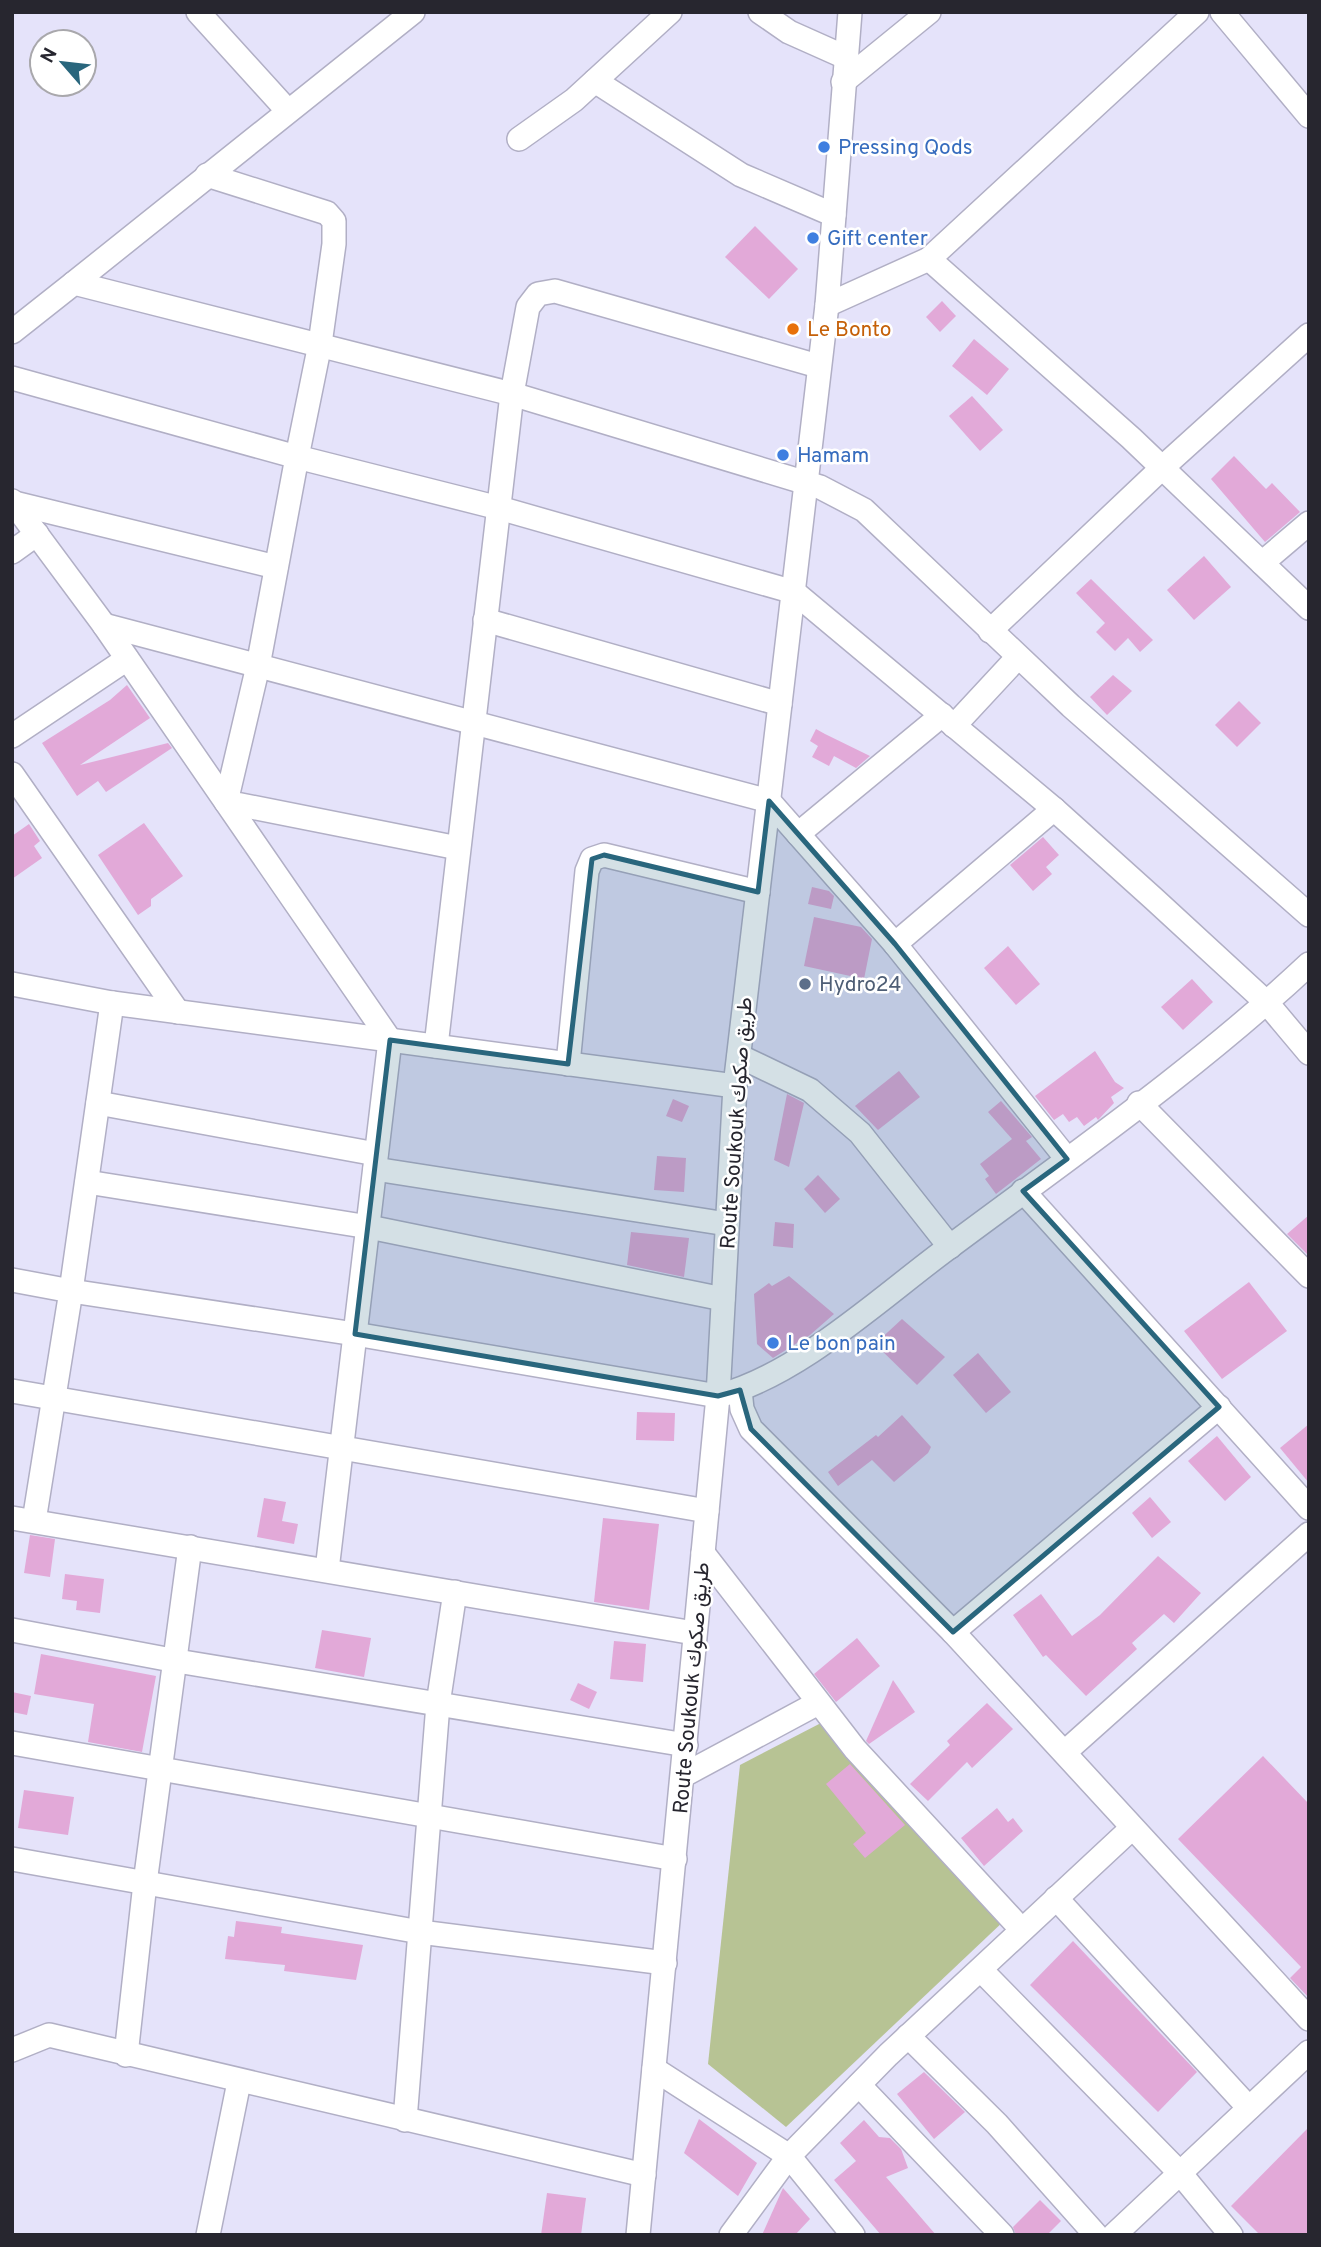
<svg xmlns="http://www.w3.org/2000/svg" width="1321" height="2247" font-family="Overpass,Vazirmatn,sans-serif">
  <rect width="100%" height="100%" fill="#e5e3fa"/>
  <path fill="#b7c394" d="M 821,1723 L 1006,1919 L 786,2127 L 708,2064 L 740,1765 Z"/>
  <g fill="#e2a9d8">
    <path d="M 755,226 L 798,269 L 769,299 L 725,257 Z"/>
    <path d="M 942,301 L 956,316 L 940,332 L 926,317 Z"/>
    <path d="M 974,339 L 1009,369 L 987,395 L 952,366 Z"/>
    <path d="M 972,396 L 1003,430 L 980,451 L 949,416 Z"/>
    <path d="M 1234,456 L 1266,489 L 1272,483 L 1300,512 L 1265,542 L 1211,479 Z"/>
    <path d="M 1204,556 L 1231,587 L 1194,620 L 1167,590 Z"/>
    <path d="M 1091,579 L 1153,640 L 1140,652 L 1128,638 L 1115,651 L 1096,632 L 1105,623 L 1076,593 Z"/>
    <path d="M 1113,675 L 1132,691 L 1107,715 L 1090,697 Z"/>
    <path d="M 127,685 L 150,718 L 80,765 L 168,743 L 172,748 L 106,792 L 98,781 L 77,796 L 42,743 L 110,700 Z"/>
    <path d="M 1239,701 L 1261,723 L 1237,747 L 1215,725 Z"/>
    <path d="M 816,729 L 825,734 L 870,756 L 856,768 L 834,756 L 829,766 L 812,757 L 818,746 L 810,741 Z"/>
    <path d="M 144,823 L 183,876 L 151,899 L 151,906 L 138,915 L 98,855 Z"/>
    <path d="M 29,824 L 40,841 L 34,846 L 42,858 L 12,879 L 12,836 Z"/>
    <path d="M 1043,837 L 1059,855 L 1046,867 L 1052,874 L 1033,891 L 1010,865 Z"/>
    <path d="M 812,887 L 829,891 L 834,896 L 831,909 L 808,904 Z"/>
    <path d="M 814,917 L 861,927 L 872,939 L 864,979 L 804,966 Z"/>
    <path d="M 1008,946 L 1040,984 L 1016,1005 L 984,968 Z"/>
    <path d="M 1192,979 L 1213,1002 L 1183,1030 L 1161,1007 Z"/>
    <path d="M 1095,1051 L 1115,1082 L 1124,1088 L 1111,1097 L 1114,1103 L 1098,1120 L 1096,1117 L 1084,1126 L 1077,1117 L 1069,1122 L 1063,1114 L 1054,1120 L 1035,1096 Z"/>
    <path d="M 899,1071 L 920,1097 L 878,1130 L 855,1106 Z"/>
    <path d="M 787,1094 L 804,1103 L 789,1167 L 774,1160 Z"/>
    <path d="M 673,1099 L 689,1106 L 682,1122 L 666,1116 Z"/>
    <path d="M 1001,1101 L 1032,1137 L 1026,1141 L 1041,1159 L 996,1194 L 985,1179 L 989,1176 L 980,1164 L 1012,1139 L 988,1112 Z"/>
    <path d="M 657,1156 L 686,1158 L 684,1192 L 654,1190 Z"/>
    <path d="M 818,1175 L 840,1199 L 825,1213 L 804,1189 Z"/>
    <path d="M 1309,1215 L 1309,1256 L 1287,1234 Z"/>
    <path d="M 775,1222 L 794,1224 L 793,1248 L 773,1246 Z"/>
    <path d="M 631,1232 L 689,1238 L 684,1277 L 627,1265 Z"/>
    <path d="M 789,1276 L 834,1314 L 810,1335 L 773,1358 L 757,1344 L 754,1294 L 769,1283 L 772,1286 Z"/>
    <path d="M 1249,1282 L 1287,1331 L 1222,1379 L 1184,1331 Z"/>
    <path d="M 902,1319 L 945,1357 L 917,1385 L 875,1344 Z"/>
    <path d="M 978,1353 L 1011,1392 L 986,1413 L 953,1375 Z"/>
    <path d="M 637,1412 L 675,1413 L 674,1441 L 636,1440 Z"/>
    <path d="M 902,1415 L 931,1447 L 928,1453 L 894,1482 L 872,1460 L 838,1486 L 828,1472 L 876,1435 L 878,1437 Z"/>
    <path d="M 1309,1424 L 1309,1483 L 1280,1448 Z"/>
    <path d="M 1217,1436 L 1251,1477 L 1225,1501 L 1188,1461 Z"/>
    <path d="M 1150,1497 L 1171,1522 L 1152,1538 L 1132,1513 Z"/>
    <path d="M 264,1498 L 286,1502 L 282,1521 L 298,1524 L 294,1544 L 257,1537 Z"/>
    <path d="M 603,1518 L 659,1524 L 649,1610 L 594,1602 Z"/>
    <path d="M 30,1535 L 55,1539 L 50,1577 L 24,1573 Z"/>
    <path d="M 1158,1556 L 1201,1593 L 1174,1623 L 1164,1614 L 1132,1643 L 1137,1649 L 1086,1696 L 1046,1655 L 1043,1657 L 1013,1615 L 1041,1594 L 1072,1636 L 1100,1615 Z"/>
    <path d="M 65,1574 L 104,1579 L 100,1613 L 76,1610 L 77,1601 L 62,1599 Z"/>
    <path d="M 322,1630 L 371,1638 L 364,1677 L 315,1668 Z"/>
    <path d="M 857,1638 L 880,1666 L 836,1702 L 814,1674 Z"/>
    <path d="M 614,1641 L 646,1644 L 643,1682 L 610,1679 Z"/>
    <path d="M 41,1654 L 156,1676 L 142,1752 L 88,1742 L 94,1704 L 34,1694 Z"/>
    <path d="M 893,1680 L 915,1712 L 869,1744 L 866,1741 Z"/>
    <path d="M 578,1683 L 597,1692 L 589,1709 L 570,1700 Z"/>
    <path d="M 12,1692 L 31,1696 L 27,1715 L 12,1712 Z"/>
    <path d="M 987,1703 L 1013,1729 L 972,1768 L 967,1762 L 928,1801 L 910,1784 L 950,1745 L 947,1741 Z"/>
    <path d="M 1263,1756 L 1309,1804 L 1309,1998 L 1290,1978 L 1301,1967 L 1178,1839 Z"/>
    <path d="M 850,1764 L 905,1825 L 865,1858 L 853,1844 L 866,1833 L 826,1784 Z"/>
    <path d="M 24,1790 L 74,1797 L 68,1835 L 18,1828 Z"/>
    <path d="M 997,1808 L 1008,1822 L 1013,1818 L 1023,1831 L 984,1866 L 961,1838 Z"/>
    <path d="M 236,1921 L 282,1927 L 281,1933 L 363,1945 L 356,1980 L 284,1971 L 285,1965 L 225,1959 L 228,1936 L 234,1937 Z"/>
    <path d="M 1073,1941 L 1197,2072 L 1158,2112 L 1030,1985 Z"/>
    <path d="M 924,2072 L 965,2112 L 934,2139 L 897,2094 Z"/>
    <path d="M 699,2119 L 757,2163 L 738,2196 L 684,2153 Z"/>
    <path d="M 864,2120 L 879,2137 L 890,2138 L 901,2149 L 908,2168 L 886,2177 L 936,2235 L 881,2235 L 834,2180 L 856,2161 L 840,2143 Z"/>
    <path d="M 1309,2127 L 1309,2235 L 1260,2235 L 1231,2206 Z"/>
    <path d="M 783,2188 L 810,2219 L 795,2235 L 762,2235 Z"/>
    <path d="M 547,2193 L 586,2198 L 581,2235 L 541,2235 Z"/>
    <path d="M 1040,2200 L 1061,2221 L 1047,2235 L 1016,2235 L 1013,2227 Z"/>
  </g>
  <g fill="none" stroke-linecap="round" stroke-linejoin="round">
    <g stroke="#b1afc5" stroke-width="26">
      <g id="minor">
        <path d="M 198,12 L 287,110"/>
        <path d="M 760,12 L 789,32 L 845,57"/>
        <path d="M 1222,12 L 1309,116"/>
        <path d="M 595,81 L 741,175 L 834,215"/>
        <path d="M 843,82 L 929,12"/>
        <path d="M 519,139 L 574,100 L 670,12"/>
        <path d="M 207,175 L 327,213 L 334,221 L 334,244 L 320,344 L 297,457 L 499,508 L 794,592 L 1054,809 L 1154,899 L 1267,1003 L 1309,1053"/>
        <path d="M 929,259 L 1131,438 L 1309,608"/>
        <path d="M 74,283 L 413,12"/>
        <path d="M 827,305 L 929,259 L 1197,12"/>
        <path d="M 12,332 L 74,283 L 512,394 L 820,487 L 864,510 L 1071,706 L 1309,915"/>
        <path d="M 12,378 L 297,457 L 258,666 L 226,802 L 458,848"/>
        <path d="M 12,501 L 104,625 L 390,1040 L 327,1570"/>
        <path d="M 14,503 L 276,567"/>
        <path d="M 12,552 L 37,534"/>
        <path d="M 1262,563 L 1309,523"/>
        <path d="M 485,620 L 780,704"/>
        <path d="M 104,625 L 769,801 L 895,944 L 1067,1159"/>
        <path d="M 990,631 L 1163,467 L 1309,335"/>
        <path d="M 954,726 L 1018,657"/>
        <path d="M 12,736 L 127,659"/>
        <path d="M 12,774 L 178,1012"/>
        <path d="M 798,834 L 942,715"/>
        <path d="M 895,944 L 1054,809"/>
        <path d="M 12,984 L 112,1003 L 735,1086"/>
        <path d="M 112,1003 L 71,1291 L 355,1334 L 718,1396 C 799,1375 880,1298 948,1248 C 1070,1157 1198,1068 1309,964"/>
        <path d="M 436,1046 L 512,394 L 528,307 L 538,294 L 555,291 L 818,366"/>
        <path d="M 739,1056 L 810,1090 L 860,1133 L 950,1247"/>
        <path d="M 568,1064 L 587,871 L 592,859 L 604,855 L 758,892"/>
        <path d="M 98,1103 L 376,1154"/>
        <path d="M 1139,1103 L 1309,1276"/>
        <path d="M 375,1169 L 727,1224"/>
        <path d="M 87,1182 L 369,1227 L 723,1299"/>
        <path d="M 1023,1191 L 1309,1508"/>
        <path d="M 12,1280 L 71,1291 L 34,1521"/>
        <path d="M 740,1390 L 742,1409 L 751,1429 L 953,1632 L 1309,2019"/>
        <path d="M 12,1391 L 707,1511"/>
        <path d="M 12,1518 L 694,1633"/>
        <path d="M 703,1553 L 855,1749 L 1022,1930"/>
        <path d="M 12,1630 L 177,1661 L 686,1745"/>
        <path d="M 953,1632 L 1219,1407"/>
        <path d="M 12,1743 L 675,1859"/>
        <path d="M 1065,1752 L 1309,1534"/>
        <path d="M 684,1775 L 818,1703"/>
        <path d="M 12,1859 L 420,1932 L 665,1963"/>
        <path d="M 1056,1898 L 1249,2108"/>
        <path d="M 981,1970 L 1180,2173 L 1231,2235"/>
        <path d="M 908,2036 L 997,2124 L 1096,2235"/>
        <path d="M 12,2050 L 49,2035 L 644,2175"/>
        <path d="M 126,2055 L 145,1883 L 190,1547"/>
        <path d="M 654,2069 L 789,2156 L 853,2235"/>
        <path d="M 859,2085 L 1002,2235"/>
        <path d="M 405,2120 L 438,1704 L 455,1592"/>
        <path d="M 208,2235 L 239,2082"/>
        <path d="M 638,2235 L 718,1396 L 735,1086 L 827,305 L 850,12"/>
        <path d="M 731,2235 L 789,2156 L 888,2055 L 1132,1828"/>
        <path d="M 1114,2235 L 1309,2052"/>
      </g>
    </g>
    <use href="#minor" stroke="#fff" stroke-width="23"/>
  </g>
  <path fill="#29667d" fill-opacity="0.2" stroke="#29667d" stroke-width="5" stroke-linejoin="round" d="M 769,801 L 895,944 L 1067,1159 L 1023,1191 L 1219,1407 L 953,1632 L 751,1429 L 740,1390 L 718,1396 L 355,1334 L 390,1040 L 568,1064 L 592,859 L 604,855 L 758,892 Z"/>
  <g fill="#3f7fe0" stroke="#fff" stroke-width="2.5">
    <circle cx="824" cy="147" r="7"/>
    <circle cx="813" cy="238" r="7"/>
    <circle cx="783" cy="455" r="7"/>
    <circle cx="773" cy="1343" r="7"/>
  </g>
  <circle fill="#e8710a" stroke="#fff" stroke-width="2.5" cx="793" cy="329" r="7"/>
  <circle fill="#5c6f8a" stroke="#fff" stroke-width="2.5" cx="805" cy="984" r="7"/>
  <g text-anchor="middle" stroke-width="5" stroke-linejoin="round" paint-order="stroke">
    <g font-size="21" fill="#366cbe" stroke="#fff" text-anchor="start">
      <text x="838" y="154">Pressing Qods</text>
      <text x="827" y="245">Gift center</text>
      <text x="797" y="462">Hamam</text>
      <text x="787" y="1350">Le bon pain</text>
    </g>
    <g font-size="21" fill="#c56008" stroke="#fff" text-anchor="start">
      <text x="807" y="336">Le Bonto</text>
    </g>
    <g font-size="21" fill="#4e5e75" stroke="#fff" text-anchor="start">
      <text x="819" y="991">Hydro24</text>
    </g>
    <g font-size="21" fill="#27262f" stroke="#fff">
      <text transform="translate(736 1123) rotate(-86)" y="7">Route Soukouk طريق صكوك</text>
      <text transform="translate(691 1688) rotate(-85)" y="7">Route Soukouk طريق صكوك</text>
    </g>
  </g>
  <rect width="1321" height="2247" fill="none" stroke="#27262f" stroke-width="28"/>
  <g transform="translate(63 63) rotate(298)"><circle r="33" fill="#ffffff" stroke="#a9a8ac" stroke-width="2"/>
  <path d="M0-5L12 26L0 18L-12 26Z" fill="#29667d"/>
  <text y="-10" font-size="19" font-weight="bold" text-anchor="middle" fill="#27262f">N</text>
  </g>
</svg>
